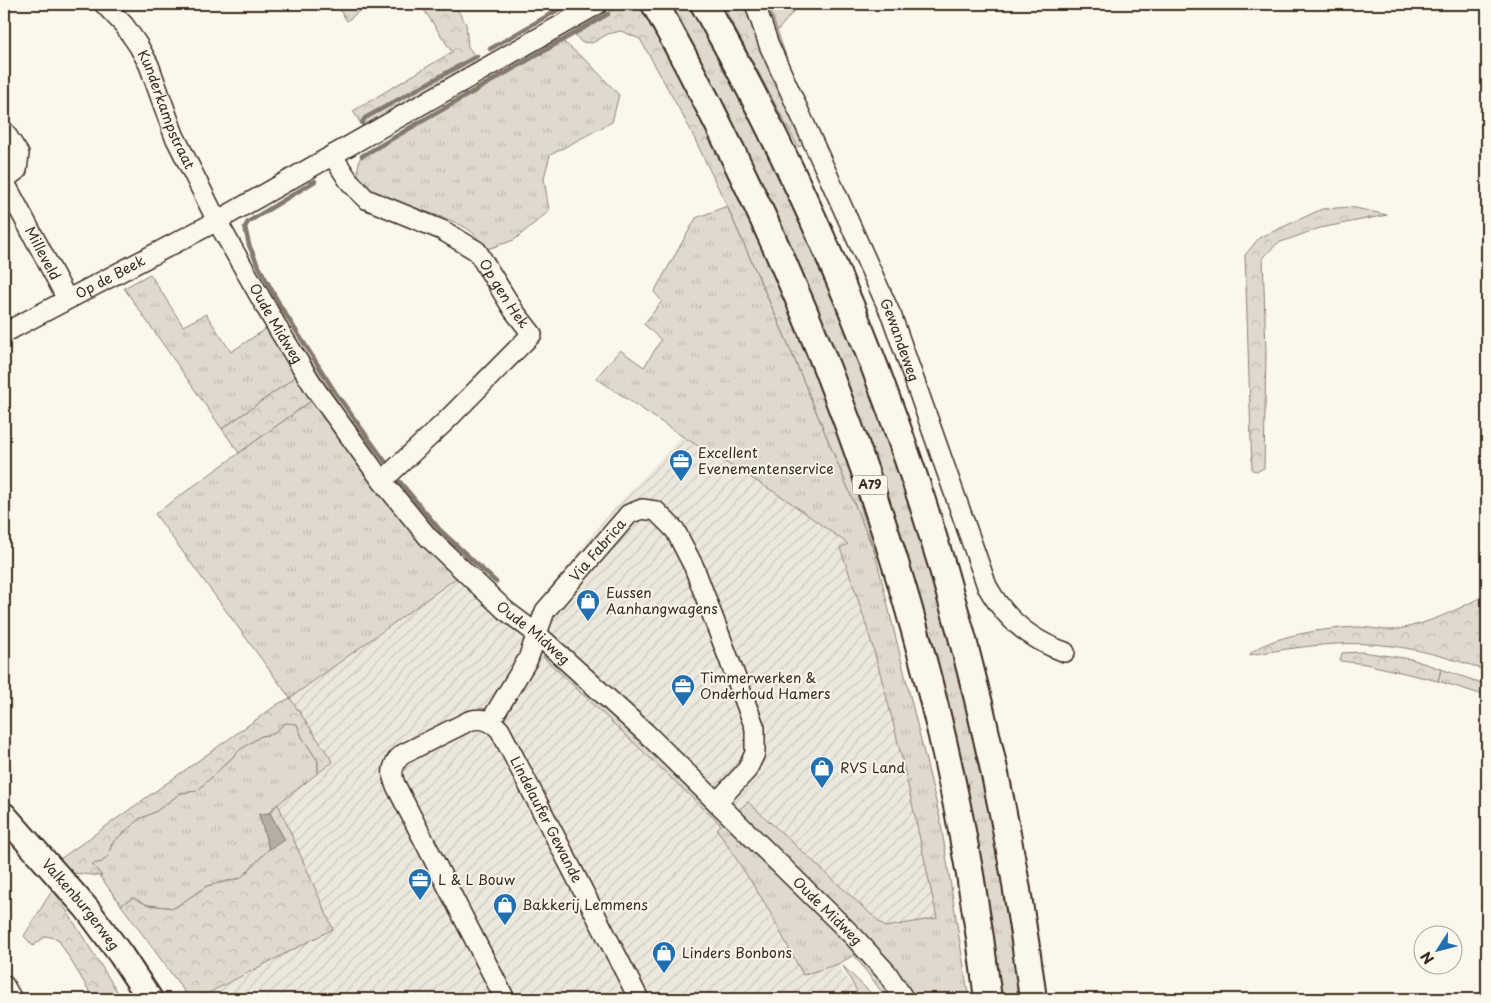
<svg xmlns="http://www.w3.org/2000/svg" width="1491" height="1003" font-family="'Playpen Sans',sans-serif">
  <defs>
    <pattern id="industrial-furrows" width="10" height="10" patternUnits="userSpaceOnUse" patternTransform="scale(1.25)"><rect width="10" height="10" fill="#ede8dd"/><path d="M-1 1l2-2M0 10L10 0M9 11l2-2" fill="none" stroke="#ccc7bd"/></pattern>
    <pattern id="grass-tufts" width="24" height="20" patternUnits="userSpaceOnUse" patternTransform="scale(1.25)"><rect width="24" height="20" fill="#dfd9ce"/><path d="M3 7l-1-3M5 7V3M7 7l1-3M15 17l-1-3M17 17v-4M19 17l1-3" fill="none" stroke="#c0bab0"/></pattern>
    <pattern id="forest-crowns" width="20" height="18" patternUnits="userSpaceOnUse" patternTransform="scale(1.25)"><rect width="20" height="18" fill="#dfd9ce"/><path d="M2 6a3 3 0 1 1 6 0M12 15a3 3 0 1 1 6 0" fill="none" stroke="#c0bab0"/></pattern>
  </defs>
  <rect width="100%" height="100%" fill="#fbf7ec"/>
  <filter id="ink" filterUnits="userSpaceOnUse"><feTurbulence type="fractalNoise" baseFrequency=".02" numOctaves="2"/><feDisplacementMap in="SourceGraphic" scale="10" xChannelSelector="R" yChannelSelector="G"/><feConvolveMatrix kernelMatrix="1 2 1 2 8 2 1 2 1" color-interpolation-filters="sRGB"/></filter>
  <g filter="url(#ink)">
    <path fill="url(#industrial-furrows)" d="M 682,436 L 784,498 L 848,544 L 840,549 L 855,587 L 896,732 L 937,918 L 885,927 L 749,802 L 766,905 L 803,975 L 838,964 L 861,999 L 197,999 L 333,929 L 278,804 L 333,762 L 290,698 L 459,576 L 526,618 L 603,521 Z"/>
    <g fill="url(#grass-tufts)" stroke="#8d8276">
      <path d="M 666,4 L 694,4 L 809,230 L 901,463 L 969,696 L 1024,999 L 998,999 L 930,648 Z"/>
      <path d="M 768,4 L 800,4 L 777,31 Z"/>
      <path d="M 560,39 L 590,64 L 619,95 L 612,122 L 550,155 L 544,178 L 549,211 L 514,240 L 485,250 C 481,245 477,236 472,232 C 445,211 378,205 361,180 C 356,173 358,166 360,158 L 409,126 Z"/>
      <path d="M 727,206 L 786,339 L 875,553 L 940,818 L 969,999 L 887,999 L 854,955 L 838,964 L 803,975 L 766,905 L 717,829 L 721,825 L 543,657 L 551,657 L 727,820 L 748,802 L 885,927 L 937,918 C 910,794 885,668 840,548 L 848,544 L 784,498 L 682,436 L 596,378 L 620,350 L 644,367 L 661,340 L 644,324 L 662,301 L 654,292 L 696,218 Z"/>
      <path d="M 150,274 L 183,326 L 206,314 L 231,352 L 270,326 L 300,374 L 222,429 L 124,288 Z"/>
      <path d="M 315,398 L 459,576 L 290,698 L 155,514 Z"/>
      <path d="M 1441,669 L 1487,685 L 1487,696 L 1438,681 Z"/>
      <path d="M 292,722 L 297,724 L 302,737 L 318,761 L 318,773 L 273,808 L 270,813 L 259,814 L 269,849 L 241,878 L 207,886 L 174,908 L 148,905 L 133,898 L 121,905 L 91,864 L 102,862 L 108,856 L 112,843 L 139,819 L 155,812 L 181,793 L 197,791 L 241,749 L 261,736 L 273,734 L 285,723 Z"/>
    </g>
    <g fill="url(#forest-crowns)" stroke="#8d8276">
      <path d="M 336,4 L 368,4 L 347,21 Z"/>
      <path d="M 420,4 L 454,4 L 466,24 L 468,47 L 480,62 L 364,129 L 353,111 L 452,52 Z"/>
      <path d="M 622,4 L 642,4 L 726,164 L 810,359 L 847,462 L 875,553 L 786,339 L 727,206 L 689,127 L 652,60 L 640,39 L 621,31 L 608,34 L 592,43 L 581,42 L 573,32 Z"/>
      <path d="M 722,4 L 768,4 L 796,85 L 819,139 L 798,147 Z"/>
      <path d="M 1351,207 L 1387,215 L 1320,228 L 1278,243 L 1263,257 L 1266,352 L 1264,468 L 1258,471 L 1252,470 L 1245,255 L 1259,238 L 1322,209 Z"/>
      <path d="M 281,315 L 342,408 L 398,481 L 473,569 L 526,618 L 515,630 L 432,550 L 315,398 L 239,453 L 222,429 L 300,374 Z"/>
      <path d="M 1487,594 L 1487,672 C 1474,665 1458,661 1444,657 C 1370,636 1323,643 1249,655 C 1268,635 1330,628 1358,627 C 1371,627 1386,632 1399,629 C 1433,622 1457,610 1487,594 Z"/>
      <path d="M 1362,652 L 1411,659 L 1441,669 L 1438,681 L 1366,664 L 1340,661 L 1342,653 Z"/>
      <path d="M 290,698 L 333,762 L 318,773 L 318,761 L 302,737 L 297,724 L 285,723 L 273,734 L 261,736 L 241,749 L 197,791 L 181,793 L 155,812 L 139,819 L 112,843 L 108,856 L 102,862 L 92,864 L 102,876 L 73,873 L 60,859 L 278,704 Z"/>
      <path d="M 278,804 L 333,929 L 197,999 L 190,999 L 121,905 L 133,898 L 148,905 L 174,908 L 207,886 L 241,878 L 269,849 L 284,840 L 270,813 Z"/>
      <path d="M 53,889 L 122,999 L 94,999 L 58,939 L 46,936 L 33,946 L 24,936 Z"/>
      <path d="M 843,966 L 874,996 L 877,999 L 861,999 Z"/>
    </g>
    <path fill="#b6aea2" stroke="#85796d" d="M 270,813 L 285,840 L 269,849 L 259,814 Z"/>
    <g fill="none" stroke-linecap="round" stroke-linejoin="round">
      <g stroke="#85796d" stroke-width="4.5">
        <path d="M 490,49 L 568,4"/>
        <path d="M 362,123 L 365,118 L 477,56"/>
        <path d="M 362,156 L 608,14"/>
        <path d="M 315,181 L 248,222 L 245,227 L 249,245 L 257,263 L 281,307 L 335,392 L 387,464"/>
        <path d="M 400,482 L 440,530 L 496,582"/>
      </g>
      <g stroke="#3b2a1e" stroke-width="22">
        <g id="minor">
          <path id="s1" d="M 104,4 L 124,25 L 138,45 L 149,65 L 174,135 L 217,221 L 280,332 L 316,390 L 382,481 L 428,537 L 505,610 L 537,634 L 646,733 L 854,937 L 887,973 L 904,999"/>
          <path id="s2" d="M 755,4 L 769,45 L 892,317 L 987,586 C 1005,619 1030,640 1065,652"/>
          <path d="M 4,131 L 19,154 L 17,170 L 4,180"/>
          <path id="s3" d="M 332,155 L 349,181 L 366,199 L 442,230 L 477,251 L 514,311 L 532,334 L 446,421 L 382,481"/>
          <path id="s4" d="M 4,181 L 67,299"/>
          <path id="s5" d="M 4,333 L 217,221 L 598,4"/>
          <path id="s6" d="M 490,722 L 528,659 L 545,611 L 629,514 L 642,509 L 656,511 L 675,530 L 694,567 L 755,728 L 755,753 L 747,770 L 717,802"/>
          <path d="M 4,985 L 12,999"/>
          <path id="s7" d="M 505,999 L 395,784 C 390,772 393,762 403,754 L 469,721 C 481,717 491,720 500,730 L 639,999"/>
        </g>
      </g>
      <g stroke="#3b2a1e" stroke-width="28">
        <g id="major">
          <path id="s8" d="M 4,815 L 87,909 L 121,955 L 150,999"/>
        </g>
      </g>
      <g stroke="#3b2a1e" stroke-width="30">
        <g id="highway">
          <path d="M 655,4 C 825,311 947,649 988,999"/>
          <path d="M 704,4 C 877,310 989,650 1033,999"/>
        </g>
      </g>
      <use href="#minor" stroke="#fbf7ec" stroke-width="19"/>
      <use href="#major" stroke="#fbf7ec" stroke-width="24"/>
      <use href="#highway" stroke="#fbf7ec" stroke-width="26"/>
    </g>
  </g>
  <defs>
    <g id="office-pin" transform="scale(1.25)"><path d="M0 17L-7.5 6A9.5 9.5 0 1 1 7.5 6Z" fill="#1f6fb2" stroke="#fbf7ec"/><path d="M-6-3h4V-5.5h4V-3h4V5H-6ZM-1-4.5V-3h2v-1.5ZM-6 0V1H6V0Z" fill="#fff"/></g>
    <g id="shop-pin" transform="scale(1.25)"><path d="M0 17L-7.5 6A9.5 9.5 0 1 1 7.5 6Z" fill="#1f6fb2" stroke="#fbf7ec"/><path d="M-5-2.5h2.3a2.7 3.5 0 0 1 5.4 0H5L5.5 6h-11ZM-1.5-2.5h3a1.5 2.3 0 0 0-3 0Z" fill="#fff"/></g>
  </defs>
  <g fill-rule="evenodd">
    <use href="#office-pin" x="681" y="461"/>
    <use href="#shop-pin" x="588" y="601"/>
    <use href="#office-pin" x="683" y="686"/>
    <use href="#shop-pin" x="822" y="768"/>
    <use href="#office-pin" x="420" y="880"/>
    <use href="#shop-pin" x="505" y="905"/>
    <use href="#shop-pin" x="664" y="953"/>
  </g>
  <g text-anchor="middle" stroke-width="4" stroke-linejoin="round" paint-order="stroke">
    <rect fill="#fbf7ec" stroke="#75685c" stroke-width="1" x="852.5" y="475.5" width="35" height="19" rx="4"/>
    <g font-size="12" font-weight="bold" fill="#3b2a1e">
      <text x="870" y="489">A79</text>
    </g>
    <g font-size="14" fill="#3b2a1e" stroke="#fbf7ec">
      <text dy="5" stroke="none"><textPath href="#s1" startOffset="124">Kunderkampstraat</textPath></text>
      <text dy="5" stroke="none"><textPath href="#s4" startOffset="82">Milleveld</textPath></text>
      <text dy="5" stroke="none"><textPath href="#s5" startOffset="120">Op de Beek</textPath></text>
      <text dy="5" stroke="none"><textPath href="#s3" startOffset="229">Op gen Hek</textPath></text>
      <text dy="5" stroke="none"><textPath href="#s1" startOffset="365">Oude Midweg</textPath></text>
      <text dy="5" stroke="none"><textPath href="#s2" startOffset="366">Gewandeweg</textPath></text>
      <text dy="5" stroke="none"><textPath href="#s6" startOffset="205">Via Fabrica</textPath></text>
      <text dy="5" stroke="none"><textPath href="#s1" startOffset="770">Oude Midweg</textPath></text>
      <text dy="5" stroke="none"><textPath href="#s7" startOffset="484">Lindelaufer Gewande</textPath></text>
      <text dy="5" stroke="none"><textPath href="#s8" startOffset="118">Valkenburgerweg</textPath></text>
      <text dy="5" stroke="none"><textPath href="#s1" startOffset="1175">Oude Midweg</textPath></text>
    </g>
    <g font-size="14" fill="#3b2a1e" stroke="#fbf7ec" text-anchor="start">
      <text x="698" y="458">Excellent<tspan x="698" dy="16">Evenementenservice</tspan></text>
      <text x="606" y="598">Eussen<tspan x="606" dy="16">Aanhangwagens</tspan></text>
      <text x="700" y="683">Timmerwerken &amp;<tspan x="700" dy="16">Onderhoud Hamers</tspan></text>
      <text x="840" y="773">RVS Land</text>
      <text x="438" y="885">L &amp; L Bouw</text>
      <text x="522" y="910">Bakkerij Lemmens</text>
      <text x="682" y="958">Linders Bonbons</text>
    </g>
  </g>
  <rect width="1491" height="1003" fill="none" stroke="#fbf7ec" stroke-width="20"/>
  <rect x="10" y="10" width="1471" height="983" fill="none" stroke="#3b2a1e" stroke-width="2" filter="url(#ink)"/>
  <g transform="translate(1438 950) rotate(234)"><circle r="24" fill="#fbf7ec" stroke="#aea59a"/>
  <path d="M0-4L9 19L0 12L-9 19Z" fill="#1f6fb2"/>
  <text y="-8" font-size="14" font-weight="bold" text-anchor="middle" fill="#3b2a1e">N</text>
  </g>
</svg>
